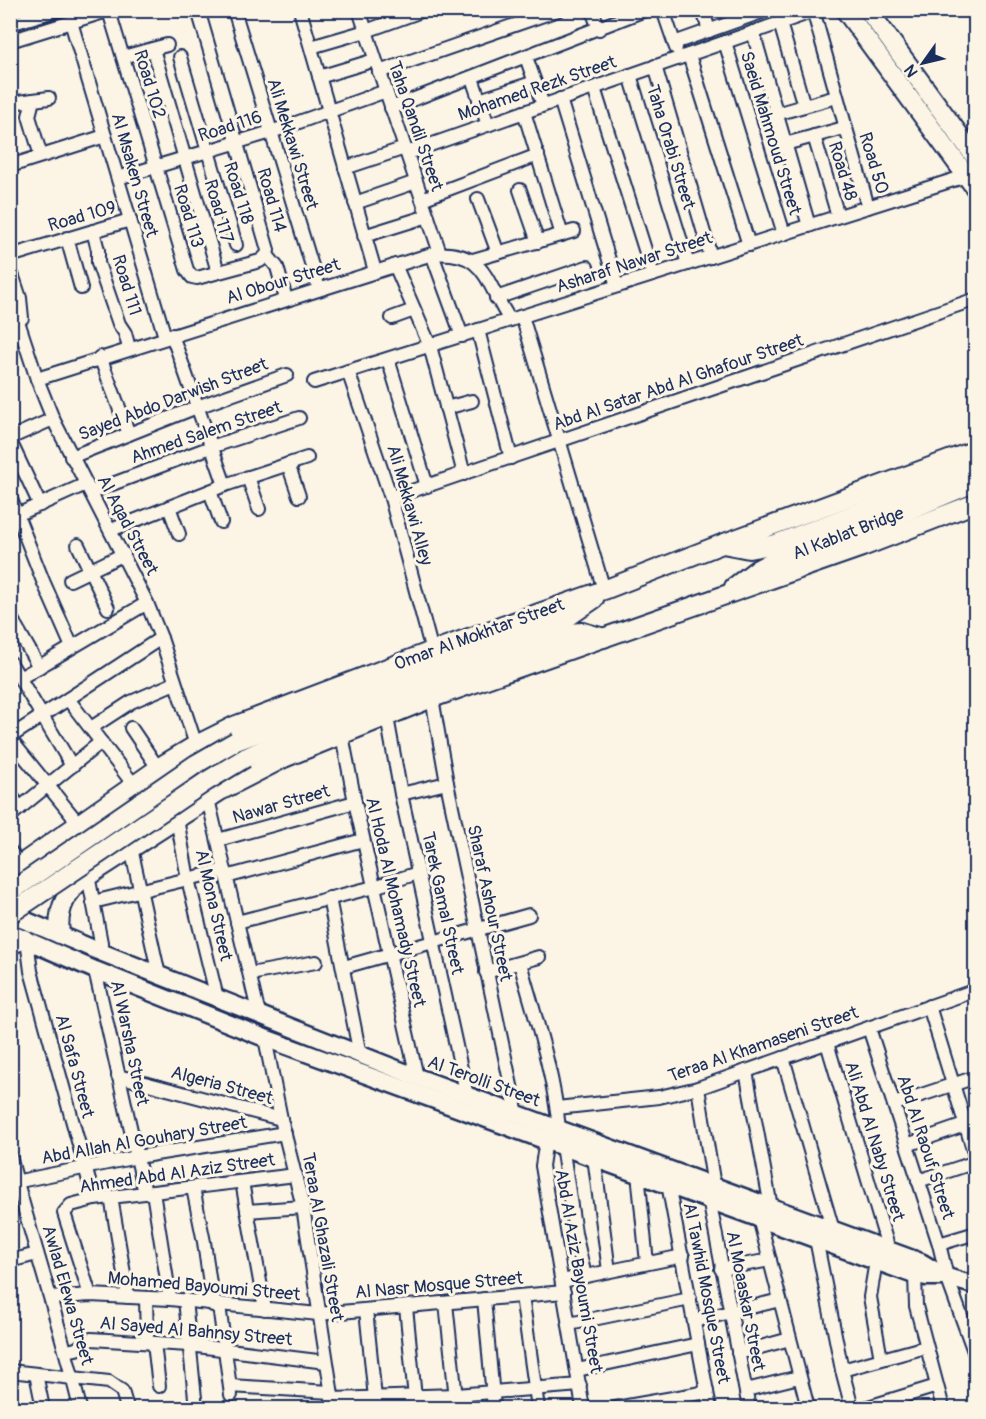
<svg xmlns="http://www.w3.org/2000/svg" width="986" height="1419" font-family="Pangolin,sans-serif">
  <rect width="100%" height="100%" fill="#fcf5e5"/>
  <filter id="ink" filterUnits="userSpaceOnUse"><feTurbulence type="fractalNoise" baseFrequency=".0167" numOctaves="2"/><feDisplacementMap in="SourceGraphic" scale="12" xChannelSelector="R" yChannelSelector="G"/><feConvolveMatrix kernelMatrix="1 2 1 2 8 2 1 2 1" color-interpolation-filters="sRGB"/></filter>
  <g filter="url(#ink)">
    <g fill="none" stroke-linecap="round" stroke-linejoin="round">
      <g stroke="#1b2f5e" stroke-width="16">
        <g id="minor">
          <path d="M 234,10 L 319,289"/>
          <path d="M 300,10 L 375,271"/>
          <path d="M 359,10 L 440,253"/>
          <path d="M 592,10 L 599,29"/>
          <path d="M 663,10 L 676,48"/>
          <path d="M 703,10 L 709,31"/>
          <path d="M 813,10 L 868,207"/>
          <path d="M 109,11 L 187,270 L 192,277 L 197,278 L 260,261 L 267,255 L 268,250 L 198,10"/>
          <path d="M 71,22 L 165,337"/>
          <path d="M 780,23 L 804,106"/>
          <path d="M 10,24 L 57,10"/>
          <path d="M 753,32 L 809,226"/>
          <path d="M 10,41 L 110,10"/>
          <path d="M 725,42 L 784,234"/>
          <path d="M 674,43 L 767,10"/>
          <path d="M 311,47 L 366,31 L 424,10"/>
          <path d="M 153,49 L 218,272"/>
          <path d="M 689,55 L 749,245"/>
          <path d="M 123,57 L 167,45"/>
          <path d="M 180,57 L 236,245"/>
          <path d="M 526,57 L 543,105"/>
          <path d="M 655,66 L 711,257"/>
          <path d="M 379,72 L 558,10"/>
          <path d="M 630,75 L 688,264"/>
          <path d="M 319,77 L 375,60"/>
          <path d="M 472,78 L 488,125"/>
          <path d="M 594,88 L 653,275"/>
          <path d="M 560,99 L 617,286"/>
          <path d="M 33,100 L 29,116 L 41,156"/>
          <path d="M 479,100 L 535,82"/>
          <path d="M 10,103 L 49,98"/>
          <path d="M 391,108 L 645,10"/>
          <path d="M 524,112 L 562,235"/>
          <path d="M 776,114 L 836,97"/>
          <path d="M 814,136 L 838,216"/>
          <path d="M 785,144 L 844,128"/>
          <path d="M 407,153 L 817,10"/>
          <path d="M 10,166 L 105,136"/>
          <path d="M 345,168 L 405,148"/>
          <path d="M 118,178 L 271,132 L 386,91"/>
          <path d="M 520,190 L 538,242"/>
          <path d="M 422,199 L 538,155"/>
          <path d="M 478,199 L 498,253"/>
          <path d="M 355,203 L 416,182"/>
          <path d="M 93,231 L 98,250 L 98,263 L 119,324 L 125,333 L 129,348"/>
          <path d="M 364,236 L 428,216"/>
          <path d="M 67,238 L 81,288"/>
          <path d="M 432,254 L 462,336"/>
          <path d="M 267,255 L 277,267 L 286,299"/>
          <path d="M 10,256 L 130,220"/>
          <path d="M 473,260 L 574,231"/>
          <path d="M 395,265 L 430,346 L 464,474"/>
          <path d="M 10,268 L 20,298 L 22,318"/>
          <path d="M 10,297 L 37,379 L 53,419 L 147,603 L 161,638 L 196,745"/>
          <path d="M 496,298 L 587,267"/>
          <path d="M 522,316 L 604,590"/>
          <path d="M 392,318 L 414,310"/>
          <path d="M 478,330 L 511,458"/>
          <path d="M 172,335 L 225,485"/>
          <path d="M 100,357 L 129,434"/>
          <path d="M 388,359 L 427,486"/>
          <path d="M 348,371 L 391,498 L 432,651"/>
          <path d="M 37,379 L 432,254 C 487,249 485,283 510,320"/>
          <path d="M 314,382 L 966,176"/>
          <path d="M 446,408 L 472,401"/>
          <path d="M 10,438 L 53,419"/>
          <path d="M 10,441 L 40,505"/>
          <path d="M 71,457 L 197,407 L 287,375"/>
          <path d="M 288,464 L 299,496"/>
          <path d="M 248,477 L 259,509"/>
          <path d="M 210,491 L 221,522"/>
          <path d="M 91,492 L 211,447 L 299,418"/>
          <path d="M 10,497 L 43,581 L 72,647"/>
          <path d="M 391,498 L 976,299"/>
          <path d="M 169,507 L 179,534"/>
          <path d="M 10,518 L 86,484"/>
          <path d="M 111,530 L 225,485 L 307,458"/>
          <path d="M 78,545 L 108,608"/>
          <path d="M 70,580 L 124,554"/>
          <path d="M 10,616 L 39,667"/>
          <path d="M 10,662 L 72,766"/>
          <path d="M 20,678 L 147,603"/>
          <path d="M 432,698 L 447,783 L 517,1114"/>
          <path d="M 68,699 L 134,785"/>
          <path d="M 387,717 L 401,794 L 467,1096"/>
          <path d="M 91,728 L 131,702 L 175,683"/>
          <path d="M 131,728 L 158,768"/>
          <path d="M 342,735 L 355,802 L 417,1077"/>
          <path d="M 10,737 L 161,638"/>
          <path d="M 10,739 L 79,824"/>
          <path d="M 10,794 L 20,808"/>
          <path d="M 401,794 L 447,783"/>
          <path d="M 208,799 L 259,1015"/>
          <path d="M 10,816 L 101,742"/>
          <path d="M 177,819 L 188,879 L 217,998"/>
          <path d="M 218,840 L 355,802"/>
          <path d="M 131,848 L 159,975"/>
          <path d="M 10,851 L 20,865"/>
          <path d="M 88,875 L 103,953"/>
          <path d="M 226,877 L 363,840"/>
          <path d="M 329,898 L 360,1055"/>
          <path d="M 93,902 L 225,870"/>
          <path d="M 237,922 L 374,887 L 418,873"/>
          <path d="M 27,940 L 31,971 L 94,1199"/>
          <path d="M 520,963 C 535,1017 554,1073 559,1129"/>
          <path d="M 344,967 L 529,915"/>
          <path d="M 95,970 L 145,1193"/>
          <path d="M 486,972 L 539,957"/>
          <path d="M 250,974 L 316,962"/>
          <path d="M 929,1006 L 976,1159"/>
          <path d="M 869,1028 L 939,1244 L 947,1277 L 976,1357"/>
          <path d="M 265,1038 L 281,1119 L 303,1207 L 334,1408"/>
          <path d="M 827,1043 L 889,1250"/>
          <path d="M 783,1058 L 833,1230"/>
          <path d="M 746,1071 L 771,1207"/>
          <path d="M 118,1076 L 281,1119"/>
          <path d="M 698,1088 L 714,1186"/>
          <path d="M 894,1104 L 976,1077"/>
          <path d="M 557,1108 L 659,1097 L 698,1088 L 976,990"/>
          <path d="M 546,1139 L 542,1166 L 583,1408"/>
          <path d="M 562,1145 L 575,1233 L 585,1276"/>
          <path d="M 907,1145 L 976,1121"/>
          <path d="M 10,1156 C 32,1241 60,1324 80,1408"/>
          <path d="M 594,1157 L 609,1271"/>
          <path d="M 638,1173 L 647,1263"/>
          <path d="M 918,1181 L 976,1162"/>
          <path d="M 242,1182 L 265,1309"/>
          <path d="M 10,1183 L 137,1157 L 285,1133"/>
          <path d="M 668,1184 L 710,1408"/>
          <path d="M 193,1188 L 204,1242 L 213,1305"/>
          <path d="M 153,1192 L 170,1299"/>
          <path d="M 111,1197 L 128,1297"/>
          <path d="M 709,1199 L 749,1408"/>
          <path d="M 247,1211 L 303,1207"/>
          <path d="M 759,1218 L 808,1408"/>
          <path d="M 816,1239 L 842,1370 L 852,1408"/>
          <path d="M 939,1244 L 976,1233"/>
          <path d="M 10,1261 L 37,1254"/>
          <path d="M 876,1261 L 870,1297 L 881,1359"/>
          <path d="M 721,1269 L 770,1260"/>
          <path d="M 915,1275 L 916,1306 L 943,1408"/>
          <path d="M 562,1281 L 683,1256"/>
          <path d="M 90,1295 L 64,1213 L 71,1205 L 94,1199 L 296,1175"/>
          <path d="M 522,1296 L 538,1408"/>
          <path d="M 51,1298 L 90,1295 L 170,1299 L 318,1314 L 564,1292"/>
          <path d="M 146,1298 L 147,1342"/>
          <path d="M 484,1299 L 494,1408"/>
          <path d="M 185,1300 L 196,1408"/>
          <path d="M 446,1303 L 457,1408"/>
          <path d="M 219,1305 L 231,1395"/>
          <path d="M 406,1307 L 416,1408"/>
          <path d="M 366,1310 L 376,1408"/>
          <path d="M 694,1321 L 780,1300"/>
          <path d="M 569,1324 L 690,1299"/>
          <path d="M 154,1343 L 159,1386"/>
          <path d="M 67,1351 L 76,1349 L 91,1339 L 189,1345 L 326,1362"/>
          <path d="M 738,1353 L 790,1339"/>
          <path d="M 577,1370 L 698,1344"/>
          <path d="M 842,1370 L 926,1347"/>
          <path d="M 10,1371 L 109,1382 L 122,1391 L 127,1408"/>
          <path d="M 36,1374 L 43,1408"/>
          <path d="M 230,1386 L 331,1392"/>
          <path d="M 746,1390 L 799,1377"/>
          <path d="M 332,1399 L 456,1395 L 580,1385"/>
          <path d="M 616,1408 L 707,1392"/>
          <path d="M 865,1408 L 937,1386"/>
        </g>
      </g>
      <g stroke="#1b2f5e" stroke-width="21">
        <g id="tertiary">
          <path d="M 10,914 L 103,953 L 417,1077 L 921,1262 L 946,1277"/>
          <path d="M 10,933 L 95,970 L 265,1038 L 911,1274 L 926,1277 L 947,1277 L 976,1286"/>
        </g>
      </g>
      <g stroke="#1b2f5e" stroke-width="22">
        <g id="secondary">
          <path d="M 845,10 L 976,189"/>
          <path d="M 868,10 L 976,158"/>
          <path d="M 723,544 L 749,549 L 776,544 L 976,467"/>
          <path d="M 734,587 L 756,570 L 773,561 L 890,518 L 976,482"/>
          <path d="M 236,741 L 565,619 L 594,599"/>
          <path d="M 245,758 L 271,746 L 568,633 L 583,632 L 604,638"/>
          <path d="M 10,872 L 166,763 L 196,745 L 234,726 L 432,651 L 604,590 L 722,544 L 976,450"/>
          <path d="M 60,934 C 57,912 64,894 82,880 L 220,791 L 284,758 L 432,698 L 862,547 L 976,503"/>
          <path d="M 10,945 L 24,939"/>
        </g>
      </g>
      <use href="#minor" stroke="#fcf5e5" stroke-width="12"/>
      <use href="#tertiary" stroke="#fcf5e5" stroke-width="16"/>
      <use href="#secondary" stroke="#fcf5e5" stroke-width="18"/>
      <g stroke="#1b2f5e" stroke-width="22" stroke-linecap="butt">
        <g id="secondary-bridge">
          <path d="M 10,892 L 196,764 L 236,741"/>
          <path d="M 10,914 L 207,781 L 245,758"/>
        </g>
      </g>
      <use href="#secondary-bridge" stroke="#fcf5e5" stroke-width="18"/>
    </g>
  </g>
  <g text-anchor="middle" stroke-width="6" stroke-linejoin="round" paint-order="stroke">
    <g font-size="18" fill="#1b2f5e" stroke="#fcf5e5">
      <text transform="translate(150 84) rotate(73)" y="6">Road 102</text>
      <text transform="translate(537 88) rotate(-19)" y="6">Mohamed Rezk Street</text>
      <text transform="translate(230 126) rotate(-18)" y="6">Road 116</text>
      <text transform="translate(416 126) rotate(71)" y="6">Taha Qandil Street</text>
      <text transform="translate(771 133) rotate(73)" y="6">Saeid Mahmoud Street</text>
      <text transform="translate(293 144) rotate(73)" y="6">Ali Mekkawi Street</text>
      <text transform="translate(671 147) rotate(73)" y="6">Taha Orabi Street</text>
      <text transform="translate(874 163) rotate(73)" y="6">Road 50</text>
      <text transform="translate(843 171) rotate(73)" y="6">Road 48</text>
      <text transform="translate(135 175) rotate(74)" y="6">Al Msaken Street</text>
      <text transform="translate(239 193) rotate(73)" y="6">Road 118</text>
      <text transform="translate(272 200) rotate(74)" y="6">Road 114</text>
      <text transform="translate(219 211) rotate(74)" y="6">Road 117</text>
      <text transform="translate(82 216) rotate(-16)" y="6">Road 109</text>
      <text transform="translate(189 216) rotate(73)" y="6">Road 113</text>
      <text transform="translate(634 262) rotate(-18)" y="6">Asharaf Nawar Street</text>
      <text transform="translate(283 281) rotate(-17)" y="6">Al Obour Street</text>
      <text transform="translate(127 285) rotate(73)" y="6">Road 111</text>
      <text transform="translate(678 382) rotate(-19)" y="6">Abd Al Satar Abd Al Ghafour Street</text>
      <text transform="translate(173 399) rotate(-21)" y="6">Sayed Abdo Darwish Street</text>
      <text transform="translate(206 432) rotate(-19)" y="6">Ahmed Salem Street</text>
      <text transform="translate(410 505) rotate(74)" y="6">Ali Mekkawi Alley</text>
      <text transform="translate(128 525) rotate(62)" y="6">Al Aqad Street</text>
      <text transform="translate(848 533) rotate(-21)" y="6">Al Kablat Bridge</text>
      <text transform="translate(479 634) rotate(-20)" y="6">Omar Al Mokhtar Street</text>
      <text transform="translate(281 804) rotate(-16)" y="6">Nawar Street</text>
      <text transform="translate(396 902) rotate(77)" y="6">Al Hoda Al Mohamady Street</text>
      <text transform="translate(443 903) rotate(78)" y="6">Tarek Gamal Street</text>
      <text transform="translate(490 903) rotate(78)" y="6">Sharaf Ashour Street</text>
      <text transform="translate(214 905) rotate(77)" y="6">Al Mona Street</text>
      <text transform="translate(130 1043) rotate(78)" y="6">Al Warsha Street</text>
      <text transform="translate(763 1044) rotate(-19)" y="6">Teraa Al Khamaseni Street</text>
      <text transform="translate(75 1066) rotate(75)" y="6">Al Safa Street</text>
      <text transform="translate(484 1081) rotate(20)" y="6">Al Terolli Street</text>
      <text transform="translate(222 1085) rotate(15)" y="6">Algeria Street</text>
      <text transform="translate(144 1140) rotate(-10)" y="6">Abd Allah Al Gouhary Street</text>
      <text transform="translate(875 1141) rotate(73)" y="6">Ali Abd Al Naby Street</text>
      <text transform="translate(926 1147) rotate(72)" y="6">Abd Al Raouf Street</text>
      <text transform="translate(177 1173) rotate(-8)" y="6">Ahmed Abd Al Aziz Street</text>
      <text transform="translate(323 1237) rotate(80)" y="6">Teraa Al Ghazali Street</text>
      <text transform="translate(579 1271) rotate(80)" y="6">Abd Al Aziz Bayoumi Street</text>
      <text transform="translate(439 1285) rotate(-5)" y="6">Al Nasr Mosque Street</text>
      <text transform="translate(204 1286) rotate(5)" y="6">Mohamed Bayoumi Street</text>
      <text transform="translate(707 1293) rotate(79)" y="6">Al Tawhid Mosque Street</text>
      <text transform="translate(68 1295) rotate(74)" y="6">Awlad Elewa Street</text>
      <text transform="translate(746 1301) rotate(79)" y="6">Al Moaaskar Street</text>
      <text transform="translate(196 1331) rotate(5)" y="6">Al Sayed Al Bahnsy Street</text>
    </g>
  </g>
  <rect width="986" height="1419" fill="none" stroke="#fcf5e5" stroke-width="36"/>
  <rect x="18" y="18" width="950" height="1383" fill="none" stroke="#1b2f5e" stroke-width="2" filter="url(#ink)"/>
  <g transform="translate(923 63) rotate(236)" stroke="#fcf5e5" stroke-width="4.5" paint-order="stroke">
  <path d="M0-4.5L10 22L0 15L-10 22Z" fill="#1b2f5e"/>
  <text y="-9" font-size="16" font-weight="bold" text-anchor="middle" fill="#1b2f5e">N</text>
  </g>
</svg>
